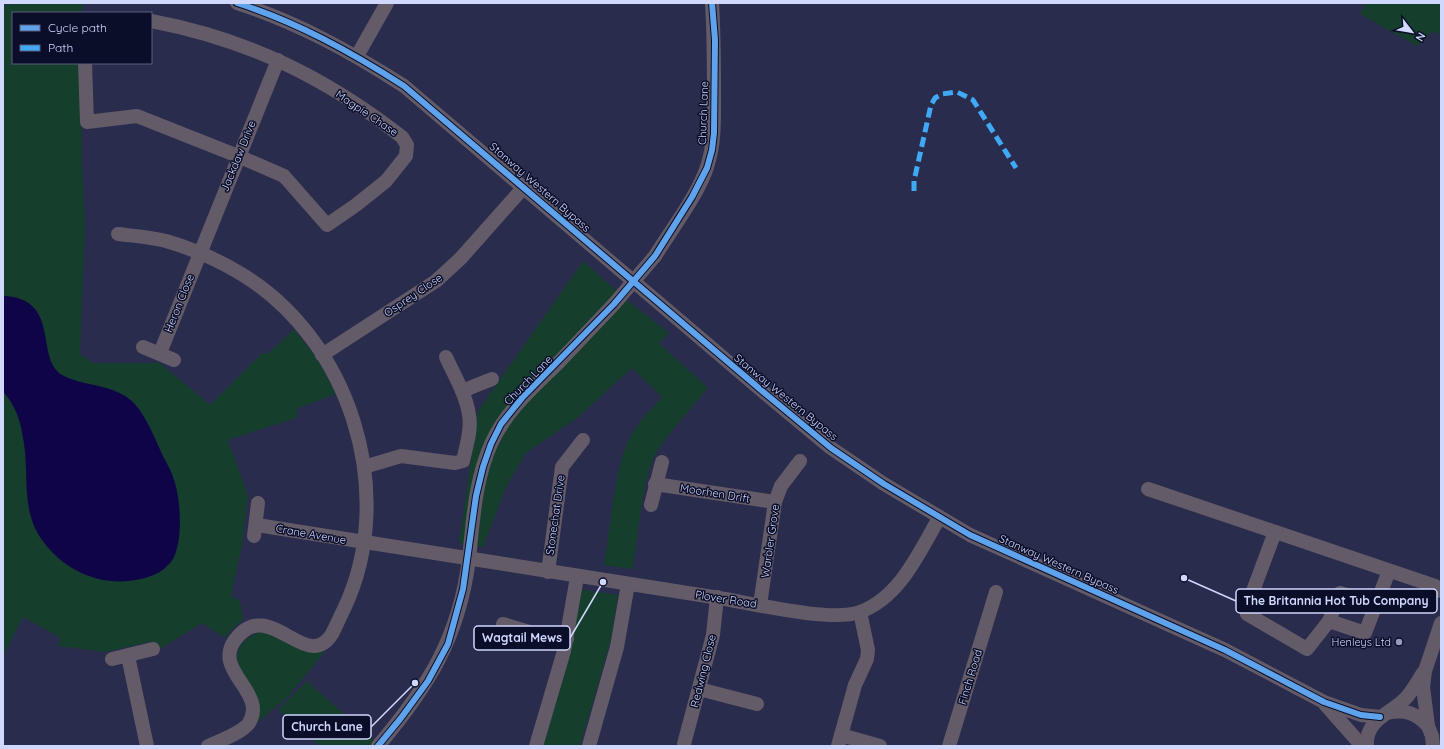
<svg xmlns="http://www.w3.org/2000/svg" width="1444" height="749" font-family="Quicksand,sans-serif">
  <rect width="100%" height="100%" fill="#2a2c4d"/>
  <g fill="#163e2c">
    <path d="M 15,3 L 84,3 L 81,13 L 13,13 L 13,63 L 81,63 L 82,163 L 85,226 L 80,354 L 93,363 L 160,363 L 210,405 L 261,354 L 269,353 L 294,329 L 317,358 L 336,394 L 298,408 L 296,418 L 228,440 L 248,496 L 242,545 L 231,596 L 240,601 L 243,620 L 233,628 L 225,638 L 202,623 L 157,651 L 153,641 L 106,652 L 58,646 L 61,638 L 23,617 L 3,657 L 3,6 Z"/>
    <path d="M 1365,3 L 1441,3 L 1441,35 L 1433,31 L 1417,46 L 1360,14 Z"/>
    <path d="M 583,261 L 628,301 L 669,333 L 659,343 L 708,388 C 691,409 671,429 657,452 C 643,473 637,541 633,569 L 604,565 C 610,528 614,474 628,441 C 636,424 650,411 662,397 L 632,368 L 577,418 L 526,453 L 507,485 L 485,542 L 485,547 L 459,543 L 478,411 Z"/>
    <path d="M 580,589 L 618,595 L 611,639 L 580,746 L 539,746 Z"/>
    <path d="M 262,632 L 326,648 L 323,654 L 287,698 L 254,725 C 253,713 253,700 250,688 C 248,680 242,672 239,665 C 232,648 247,635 262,632 Z"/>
    <path d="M 307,681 L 380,746 L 320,746 L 278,710 Z"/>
  </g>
  <path fill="#100448" d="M 3,296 C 63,298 33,361 64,376 C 84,386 109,384 128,398 C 144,409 155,439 163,456 C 167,464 172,472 174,480 C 181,500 183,541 173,559 C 165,571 154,576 141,579 C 103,588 65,572 42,540 C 21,511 29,476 24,444 C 22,430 19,415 12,404 C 10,399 5,395 3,391 C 1,387 3,377 3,372 C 3,347 3,322 3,296 Z"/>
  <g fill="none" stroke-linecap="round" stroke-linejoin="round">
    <g stroke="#645b69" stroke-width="14">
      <path d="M 237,3 C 297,22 351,52 404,86 L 767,395 L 831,448 L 884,484 L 970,535 L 1225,650 L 1324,702 L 1361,715 L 1380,717"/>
      <path d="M 357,56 L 387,3"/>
      <path d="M 85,63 L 87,122 L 137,116 L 238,156 L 284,176 L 327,225 L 356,205 L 386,181 L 406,156 L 407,145 L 402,137 C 325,77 247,39 151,21"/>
      <path d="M 118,234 C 134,236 150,237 166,241 C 190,248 216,259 238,272 C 350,337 399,493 344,609 C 340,617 336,626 332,634 C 306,675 269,594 235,640 C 212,671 268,692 249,723 C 242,733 219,741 208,746"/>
      <path d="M 655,256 C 671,230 698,195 707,167 C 715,143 714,119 714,94 C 714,64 714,34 712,3"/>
      <path d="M 143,347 L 174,360"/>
      <path d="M 160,353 L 278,60"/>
      <path d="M 322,355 L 436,281 L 461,258 L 524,187"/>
      <path d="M 462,391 L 492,379"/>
      <path d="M 364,467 L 401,456 L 455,463 L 463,461 C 466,447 472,429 469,415 C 466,394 454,375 446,357"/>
      <path d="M 655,484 L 775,502"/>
      <path d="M 1148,489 L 1435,586 L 1441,591"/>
      <path d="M 651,505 L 662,462"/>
      <path d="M 257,525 C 409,550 561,574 713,597 C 748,602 829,623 860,612 C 900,597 919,553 939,518"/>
      <path d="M 254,536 L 258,503"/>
      <path d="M 548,572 L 562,467 L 583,440"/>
      <path d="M 1253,591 L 1275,532"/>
      <path d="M 760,605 L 775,502 L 781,486 L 800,461"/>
      <path d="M 1247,614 L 1307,649 L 1329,621 L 1365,633 L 1389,571"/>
      <path d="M 1329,621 L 1340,593 L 1376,605"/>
      <path d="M 503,624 L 536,634 L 567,639"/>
      <path d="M 128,656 L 147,746"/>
      <path d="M 112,659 L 153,649"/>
      <path d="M 699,689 L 757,704"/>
      <path d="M 1325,704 L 1362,746"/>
      <path d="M 1387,713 C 1405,709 1416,713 1428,726"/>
      <path d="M 841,735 L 880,746"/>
      <path d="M 684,744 L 713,635 L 717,597"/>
      <path d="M 378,746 C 428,687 459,638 469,559 C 473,521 475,480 491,444 C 506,410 534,387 560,361 C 578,342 596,323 614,304"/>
      <path d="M 536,746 L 564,651 L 577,577"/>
      <path d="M 589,746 L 617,647 L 628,584"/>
      <path d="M 838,746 L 855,685 L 867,659 L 868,650 L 860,612"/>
      <path d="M 949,746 L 996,592"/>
      <path d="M 1367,746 C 1365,720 1390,714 1405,699 C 1412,692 1417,682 1423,673"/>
      <path d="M 1433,746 L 1432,736 L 1428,726 L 1423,687 L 1425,671 L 1441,623"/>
    </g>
    <path stroke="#645b69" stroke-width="14" d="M 614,304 L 655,256"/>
    <path stroke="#3fa9f5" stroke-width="5" stroke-dasharray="10 5" stroke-linecap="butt" d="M 914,191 L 914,181 L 931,105 L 935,98 L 942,94 L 957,92 L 973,100 L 1016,168"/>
    <g stroke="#0b0e28" stroke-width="8">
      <g id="cycleway">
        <path d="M 237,3 C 297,22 351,52 404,86 L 767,395 L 831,448 L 884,484 L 970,535 L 1225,650 L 1324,702 L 1361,715 L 1380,717"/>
        <path d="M 378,746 L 401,718 L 428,681 L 448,644 L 463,589 L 476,496 L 483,467 L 491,444 L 501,424 L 522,398 L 614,304 L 655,256 L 692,197 L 707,168 L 712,150 L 714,133 L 715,40 L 712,3"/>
      </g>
    </g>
    <use href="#cycleway" stroke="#60a3ed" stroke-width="6"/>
  </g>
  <circle fill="#969cc0" stroke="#0b0e28" stroke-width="1.5" cx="1399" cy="642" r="4"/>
  <g text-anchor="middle" stroke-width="3" stroke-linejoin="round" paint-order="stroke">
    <g font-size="11" fill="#d0d8fe" stroke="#0b0e28">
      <text transform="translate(367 113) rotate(34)" y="4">Magpie Chase</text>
      <text transform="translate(703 113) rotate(-88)" y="4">Church Lane</text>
      <text transform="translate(238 156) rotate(-68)" y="4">Jackdaw Drive</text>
      <text transform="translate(540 187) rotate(41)" y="4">Stanway Western Bypass</text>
      <text transform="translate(413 295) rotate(-34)" y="4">Osprey Close</text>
      <text transform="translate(179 303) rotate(-68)" y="4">Heron Close</text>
      <text transform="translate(528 380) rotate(-46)" y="4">Church Lane</text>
      <text transform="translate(786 397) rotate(39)" y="4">Stanway Western Bypass</text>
      <text transform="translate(715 493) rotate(9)" y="4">Moorhen Drift</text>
      <text transform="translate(555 515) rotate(-82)" y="4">Stonechat Drive</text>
      <text transform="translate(311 534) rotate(10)" y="4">Crane Avenue</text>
      <text transform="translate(770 541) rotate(-82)" y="4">Warbler Grove</text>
      <text transform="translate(1059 564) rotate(24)" y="4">Stanway Western Bypass</text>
      <text transform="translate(726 599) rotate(9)" y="4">Plover Road</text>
      <text transform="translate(703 671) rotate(-76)" y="4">Redwing Close</text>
      <text transform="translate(970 677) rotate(-73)" y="4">Finch Road</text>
    </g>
    <g font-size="11" fill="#d0d8fe" stroke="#0b0e28" text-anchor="end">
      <text x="1391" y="646">Henleys Ltd</text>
    </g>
  </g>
  <path fill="none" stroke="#d0d8fe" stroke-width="1.5" d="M1184 578L1236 601M603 582L570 638M415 683L371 727"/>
  <g fill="#d0d8fe" stroke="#0b0e28" stroke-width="1.5">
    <circle cx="1184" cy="578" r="4"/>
    <circle cx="603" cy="582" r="4"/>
    <circle cx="415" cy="683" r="4"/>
  </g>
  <g fill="#0b0e28" stroke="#d0d8fe" stroke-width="1.5">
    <rect x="1236" y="589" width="201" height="24" rx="4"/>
    <rect x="474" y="626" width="96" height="24" rx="4"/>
    <rect x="283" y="715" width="88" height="24" rx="4"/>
  </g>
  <g font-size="12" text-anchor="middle" font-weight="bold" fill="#d0d8fe">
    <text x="1336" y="605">The Britannia Hot Tub Company</text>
    <text x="522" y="642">Wagtail Mews</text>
    <text x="327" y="731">Church Lane</text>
  </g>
  <rect width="1444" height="749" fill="none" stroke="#d0d8fe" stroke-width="8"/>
  <rect x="12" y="12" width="140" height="52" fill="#0b0e28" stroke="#5a5f7e"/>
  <rect x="20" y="25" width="20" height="6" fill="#60a3ed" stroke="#5a5f7e"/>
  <text x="48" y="32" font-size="12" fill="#d0d8fe">Cycle path</text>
  <rect x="20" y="45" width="20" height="6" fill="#3fa9f5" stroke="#5a5f7e"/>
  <text x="48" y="52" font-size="12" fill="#d0d8fe">Path</text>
  <g transform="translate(1412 32) rotate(121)" stroke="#0b0e28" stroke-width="3" paint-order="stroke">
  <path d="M0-3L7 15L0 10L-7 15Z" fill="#d0d8fe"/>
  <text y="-6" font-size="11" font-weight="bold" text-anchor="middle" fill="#d0d8fe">N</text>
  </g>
</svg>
